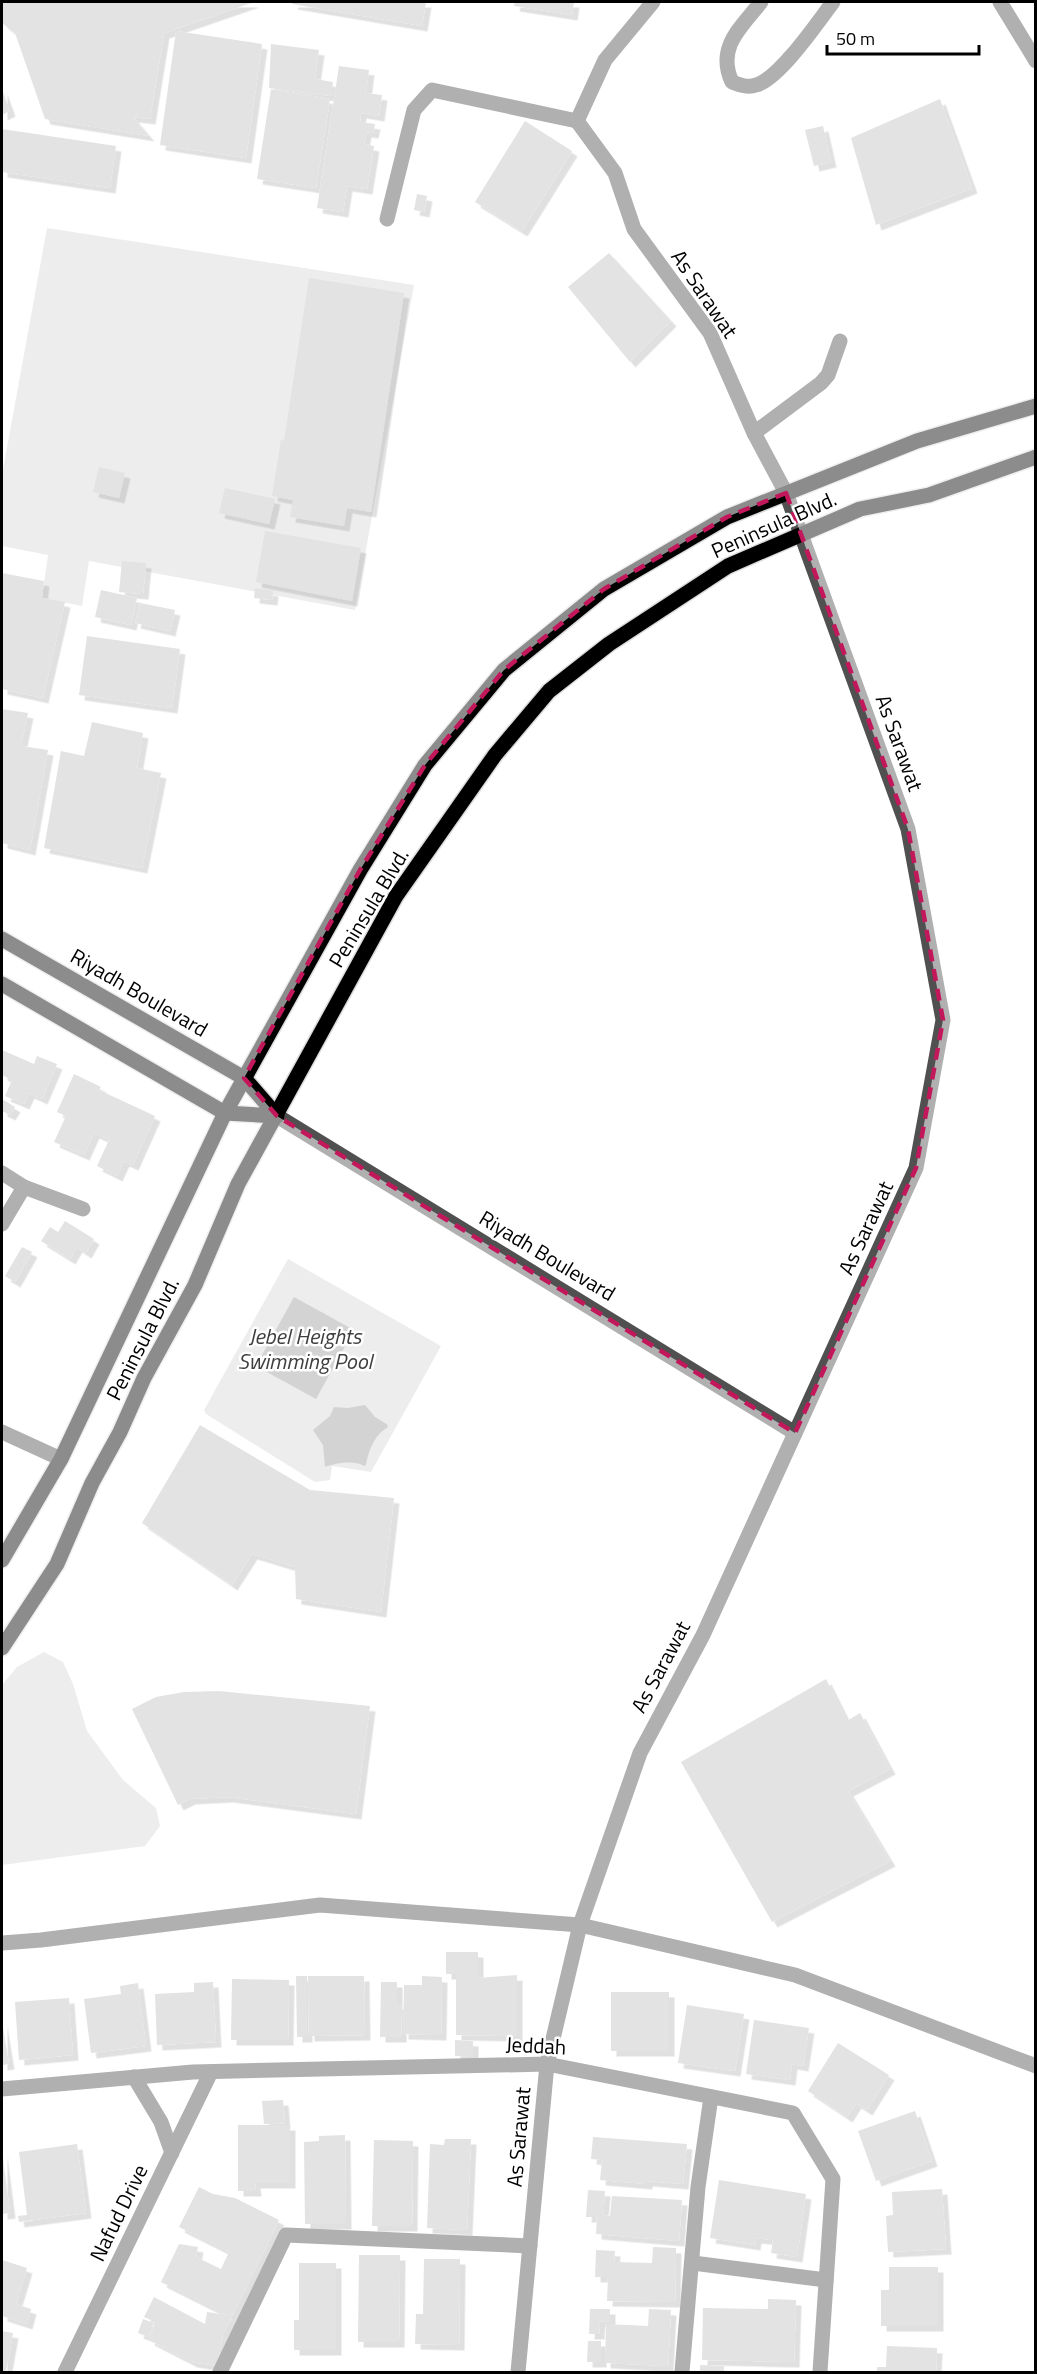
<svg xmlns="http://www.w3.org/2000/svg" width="1037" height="2374" font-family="'Titillium Web',sans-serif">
  <defs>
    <filter id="shadow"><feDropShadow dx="5.5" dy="5.5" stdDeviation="0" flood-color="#0004"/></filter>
  </defs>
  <rect width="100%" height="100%" fill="#fff"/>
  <g fill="#d7d7d7">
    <path d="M 47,228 L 414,285 L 355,610 L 89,561 L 82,606 L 42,598 L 48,555 L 2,546 L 2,475 Z"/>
    <path d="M 288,1259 L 441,1346 L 371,1472 L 332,1466 L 330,1480 L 315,1482 L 206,1414 L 204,1410 Z"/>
    <path d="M 44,1652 L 63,1662 L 73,1684 L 87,1731 L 123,1780 L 156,1808 L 160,1826 L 145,1846 L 2,1865 L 2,1685 L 17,1667 Z"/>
  </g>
  <g fill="#9e9e9e">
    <path d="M 294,1297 L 354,1330 L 316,1399 L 256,1366 Z"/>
    <path d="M 365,1405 L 375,1417 L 388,1425 L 387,1428 C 375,1434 368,1452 366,1465 L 364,1466 C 354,1460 336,1463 325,1467 L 323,1445 L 313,1430 L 330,1416 L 334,1407 L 348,1408 Z"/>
  </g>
  <g fill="#c0c0c0" filter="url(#shadow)">
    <path d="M 2,2 L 254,2 L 164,33 L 150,119 L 133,117 L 149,136 L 45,119 L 15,33 L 2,23 Z"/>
    <path d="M 293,2 L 426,2 L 422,26 L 292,4 Z"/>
    <path d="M 515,2 L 574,2 L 572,15 L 514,6 Z"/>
    <path d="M 176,31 L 262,44 L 246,158 L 160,145 Z"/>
    <path d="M 271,44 L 319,50 L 315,79 L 333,82 L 331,96 L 269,88 Z"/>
    <path d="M 339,66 L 369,70 L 366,93 L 382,95 L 379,116 L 361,113 L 360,122 L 375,124 L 373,133 L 366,132 L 364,144 L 374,146 L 367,189 L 347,186 L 343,212 L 317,208 Z"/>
    <path d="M 2,89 L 10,111 L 2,115 Z"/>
    <path d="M 271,89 L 330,99 L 316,188 L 257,179 Z"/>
    <path d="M 940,99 L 972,188 L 876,225 L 851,138 Z"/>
    <path d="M 525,121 L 572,151 L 522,231 L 475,202 Z"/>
    <path d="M 823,126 L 831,162 L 814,166 L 805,130 Z"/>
    <path d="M 2,129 L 116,146 L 110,188 L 2,172 Z"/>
    <path d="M 417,194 L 427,196 L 424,212 L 414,210 Z"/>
    <path d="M 609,253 L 671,321 L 630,362 L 568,287 Z"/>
    <path d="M 309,278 L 404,293 L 371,512 L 347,508 L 344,526 L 290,517 L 293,500 L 272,496 L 281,440 L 284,441 Z"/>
    <path d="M 99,467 L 125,473 L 119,498 L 93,492 Z"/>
    <path d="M 225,488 L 275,499 L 269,524 L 219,513 Z"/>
    <path d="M 265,531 L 361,548 L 352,601 L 256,582 Z"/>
    <path d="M 122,561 L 146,563 L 143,594 L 119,592 Z"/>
    <path d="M 2,573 L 44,581 L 42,598 L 65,602 L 43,698 L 2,689 Z"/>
    <path d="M 255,588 L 273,591 L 272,600 L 254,598 Z"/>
    <path d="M 101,590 L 137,598 L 131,625 L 95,617 Z"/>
    <path d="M 140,603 L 175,610 L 170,631 L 135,623 Z"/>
    <path d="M 87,636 L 180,649 L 172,708 L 79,695 Z"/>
    <path d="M 2,709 L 28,713 L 21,746 L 48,750 L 30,850 L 2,843 Z"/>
    <path d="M 92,722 L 143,733 L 137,768 L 161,773 L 142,868 L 44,848 L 61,751 L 84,756 Z"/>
    <path d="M 2,1050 L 34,1064 L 37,1056 L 57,1064 L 42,1099 L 29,1093 L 24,1104 L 5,1096 L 12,1080 L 2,1075 Z"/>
    <path d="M 74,1074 L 101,1087 L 99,1090 L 155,1116 L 133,1165 L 124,1161 L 117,1176 L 97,1166 L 109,1140 L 94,1133 L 84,1155 L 54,1142 L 66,1116 L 57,1112 Z"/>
    <path d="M 2,1099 L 15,1107 L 10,1115 L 2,1111 Z"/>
    <path d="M 65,1221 L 94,1239 L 86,1253 L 77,1247 L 70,1259 L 41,1241 L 50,1227 L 58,1232 Z"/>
    <path d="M 22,1247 L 32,1252 L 15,1282 L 5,1276 Z"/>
    <path d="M 200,1425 L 310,1490 L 394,1498 L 381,1612 L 296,1599 L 295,1567 L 252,1554 L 232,1585 L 142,1523 Z"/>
    <path d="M 826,1679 L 847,1721 L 860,1713 L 890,1769 L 848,1791 L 890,1861 L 772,1922 L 681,1762 Z"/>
    <path d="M 219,1691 L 370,1706 L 356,1814 L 228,1797 L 190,1799 L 178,1805 L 132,1709 L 156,1697 L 184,1692 Z"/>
    <path d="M 446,1952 L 478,1952 L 478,1978 L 517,1975 L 517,2036 L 456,2035 L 456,1974 L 446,1974 Z"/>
    <path d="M 296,1976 L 307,1976 L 307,2037 L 297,2037 Z"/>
    <path d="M 308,1976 L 364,1976 L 365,2035 L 309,2036 Z"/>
    <path d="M 422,1976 L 442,1977 L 441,2035 L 403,2034 L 404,1985 L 422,1985 Z"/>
    <path d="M 232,1979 L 289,1980 L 288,2040 L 231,2040 Z"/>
    <path d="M 213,1982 L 216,2042 L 157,2045 L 155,1994 L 194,1992 L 194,1983 Z"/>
    <path d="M 381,1982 L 397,1982 L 397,2004 L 402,2004 L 401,2037 L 380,2037 Z"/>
    <path d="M 138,1983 L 146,2046 L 91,2053 L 84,1999 L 121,1994 L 120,1986 Z"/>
    <rect x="611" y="1992" width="58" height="59"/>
    <path d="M 69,1998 L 73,2055 L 19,2060 L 15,2002 Z"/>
    <path d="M 687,2005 L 744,2014 L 735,2071 L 678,2063 Z"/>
    <path d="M 754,2020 L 809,2028 L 803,2066 L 792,2064 L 790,2080 L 746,2074 Z"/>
    <path d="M 2,2021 L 9,2064 L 2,2065 Z"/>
    <path d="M 455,2040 L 473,2041 L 473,2057 L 455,2056 Z"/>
    <path d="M 838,2043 L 889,2075 L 867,2110 L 856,2103 L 847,2117 L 808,2091 Z"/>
    <path d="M 283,2100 L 285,2123 L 264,2124 L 262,2101 Z"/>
    <path d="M 915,2111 L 932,2161 L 876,2181 L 858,2131 Z"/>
    <path d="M 238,2125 L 290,2125 L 290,2183 L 255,2183 L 256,2191 L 238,2191 Z"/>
    <path d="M 345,2135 L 346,2224 L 305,2224 L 304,2142 L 319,2141 L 319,2136 Z"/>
    <path d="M 593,2137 L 687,2144 L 683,2184 L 647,2181 L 647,2184 L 600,2180 L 602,2160 L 591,2159 Z"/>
    <path d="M 445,2139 L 471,2139 L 467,2230 L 427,2228 L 430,2144 L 444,2145 Z"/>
    <path d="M 374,2140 L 413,2141 L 412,2226 L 372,2226 Z"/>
    <path d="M 77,2144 L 86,2213 L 19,2222 L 18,2216 L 27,2215 L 19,2152 Z"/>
    <path d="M 2,2151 L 10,2213 L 2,2214 Z"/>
    <path d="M 719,2180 L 806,2194 L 797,2257 L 771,2253 L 773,2240 L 756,2238 L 755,2245 L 710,2238 Z"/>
    <path d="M 199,2187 L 213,2194 L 235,2198 L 279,2220 L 223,2334 L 217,2366 L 192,2362 L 149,2340 L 155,2322 L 144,2317 L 154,2297 L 205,2324 L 207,2312 L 227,2315 L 161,2282 L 179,2244 L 198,2247 L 196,2257 L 221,2269 L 229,2252 L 179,2227 Z"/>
    <path d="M 942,2189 L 946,2249 L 888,2252 L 886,2216 L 893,2215 L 892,2192 Z"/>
    <path d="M 588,2190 L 605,2191 L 603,2215 L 610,2216 L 612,2196 L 682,2200 L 679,2241 L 596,2234 L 597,2217 L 586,2217 Z"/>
    <path d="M 653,2247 L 676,2248 L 675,2302 L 607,2301 L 608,2277 L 595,2277 L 596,2250 L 615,2251 L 614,2262 L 652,2263 Z"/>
    <path d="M 359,2255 L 400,2255 L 399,2342 L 358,2342 Z"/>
    <path d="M 424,2259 L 460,2259 L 459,2345 L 415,2344 L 416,2314 L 423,2314 Z"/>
    <path d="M 2,2260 L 27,2268 L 16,2304 L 31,2309 L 27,2324 L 2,2316 Z"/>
    <path d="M 299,2263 L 336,2263 L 336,2350 L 294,2350 L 294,2320 L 299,2320 Z"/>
    <path d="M 889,2267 L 938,2267 L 938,2326 L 881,2326 L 881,2290 L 889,2290 Z"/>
    <path d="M 768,2299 L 796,2300 L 794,2362 L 702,2360 L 703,2308 L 768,2309 Z"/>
    <path d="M 590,2309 L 610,2309 L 610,2322 L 600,2321 L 599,2334 L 589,2334 Z"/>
    <path d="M 649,2309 L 671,2310 L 668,2366 L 605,2363 L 606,2324 L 648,2326 Z"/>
    <path d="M 143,2319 L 154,2323 L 148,2337 L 138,2333 Z"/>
    <path d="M 2,2331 L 13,2333 L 6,2372 L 2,2372 Z"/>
    <path d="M 588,2341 L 601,2341 L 601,2362 L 587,2362 Z"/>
    <path d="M 887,2346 L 937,2348 L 936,2372 L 877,2372 L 877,2367 L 886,2367 Z"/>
    <path d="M 700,2365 L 724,2366 L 724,2372 L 700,2372 Z"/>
    <path d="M 664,2370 L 664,2372 L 622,2372 L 622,2371 Z"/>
  </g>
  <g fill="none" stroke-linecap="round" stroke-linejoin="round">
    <g stroke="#dbdbdb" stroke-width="18">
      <g id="major">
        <path d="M 2,939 L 244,1078 L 277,1116 L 225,1113 L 2,984"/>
        <path d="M 2,1560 L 61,1459 L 225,1113 L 360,870 L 425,765 L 504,670 L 604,589 L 727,517 L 917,441 L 1036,406"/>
        <path d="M 2,1648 L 57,1564 L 92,1483 L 120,1432 L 144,1378 L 195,1285 L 238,1184 L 396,896 L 495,755 L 549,691 L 609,644 L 728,566 L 860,509 L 929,495 L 1036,457"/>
      </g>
    </g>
    <g stroke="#505050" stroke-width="15">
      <path d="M 761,2 C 741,28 716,47 732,82 C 740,85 748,88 756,85 C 779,79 818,22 833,2"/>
      <path d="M 1000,2 L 1036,61"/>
      <path d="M 577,121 L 605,60 L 653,2"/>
      <path d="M 387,219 L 414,110 L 432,90 L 577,121"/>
      <path d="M 754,433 L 821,383 L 828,375 L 840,341"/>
      <path d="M 277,1116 L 795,1433"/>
      <path d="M 2,1173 L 24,1187 L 83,1209"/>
      <path d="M 2,1224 L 24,1187"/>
      <path d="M 2,1432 L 61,1459"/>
      <path d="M 2,1943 L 41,1940 L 320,1905 L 580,1925 L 795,1975 L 1036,2066"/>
      <path d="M 134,2077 L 161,2122 L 172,2153"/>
      <path d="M 2,2089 L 193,2072 L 547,2064 L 793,2113 L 833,2179 L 820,2372"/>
      <path d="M 693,2263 L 826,2280"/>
      <path d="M 65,2372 L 211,2072"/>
      <path d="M 220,2372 L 286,2235 L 530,2246"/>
      <path d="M 518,2372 L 547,2064 L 580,1925 L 640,1753 L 703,1635 L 916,1168 L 943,1020 L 908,829 L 786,493 L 754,433 L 710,333 L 634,229 L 615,173 L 577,121"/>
      <path d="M 682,2372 L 698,2187 L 711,2097"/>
    </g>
    <use href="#major" stroke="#000" stroke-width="15"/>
  </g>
  <path d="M0 0H1037V2374H0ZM 786,493 L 908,829 L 943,1020 L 916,1168 L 795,1433 L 277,1116 L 244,1078 L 360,870 L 425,765 L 504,670 L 604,589 L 727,517 Z" fill="#fff" fill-opacity=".55" fill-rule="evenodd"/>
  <path fill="none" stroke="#c2185b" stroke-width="4.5" stroke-dasharray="12 8" stroke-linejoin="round" d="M 786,493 L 908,829 L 943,1020 L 916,1168 L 795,1433 L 277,1116 L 244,1078 L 360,870 L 425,765 L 504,670 L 604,589 L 727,517 Z"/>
  <g text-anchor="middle" stroke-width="5" stroke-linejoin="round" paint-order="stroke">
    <g font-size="21" fill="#000" stroke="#fff">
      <text transform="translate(704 294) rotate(56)" y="7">As Sarawat</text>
      <text transform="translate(774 525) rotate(-24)" y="7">Peninsula Blvd.</text>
      <text transform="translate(899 743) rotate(70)" y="7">As Sarawat</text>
      <text transform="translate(369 908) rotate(-59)" y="7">Peninsula Blvd.</text>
      <text transform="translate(139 993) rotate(30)" y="7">Riyadh Boulevard</text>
      <text transform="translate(866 1228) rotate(-65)" y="7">As Sarawat</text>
      <text transform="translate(547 1256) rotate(31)" y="7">Riyadh Boulevard</text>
      <text transform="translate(143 1339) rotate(-63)" y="7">Peninsula Blvd.</text>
      <text transform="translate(661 1667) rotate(-62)" y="7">As Sarawat</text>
      <text transform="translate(536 2046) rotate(3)" y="7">Jeddah</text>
      <text transform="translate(519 2137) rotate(-85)" y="7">As Sarawat</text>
      <text transform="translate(119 2213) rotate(-64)" y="7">Nafud Drive</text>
    </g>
    <g font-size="22" font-style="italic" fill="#3f3f3f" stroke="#fff">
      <text x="305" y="1344">Jebel Heights<tspan x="305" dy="25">Swimming Pool</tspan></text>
    </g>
  </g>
  <rect width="1037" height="2374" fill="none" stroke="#000000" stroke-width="6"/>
  <path d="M827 45v9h152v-9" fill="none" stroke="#000000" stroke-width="3"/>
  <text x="836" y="45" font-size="18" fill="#000000" stroke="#ffffff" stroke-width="4.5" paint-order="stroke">50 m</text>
</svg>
